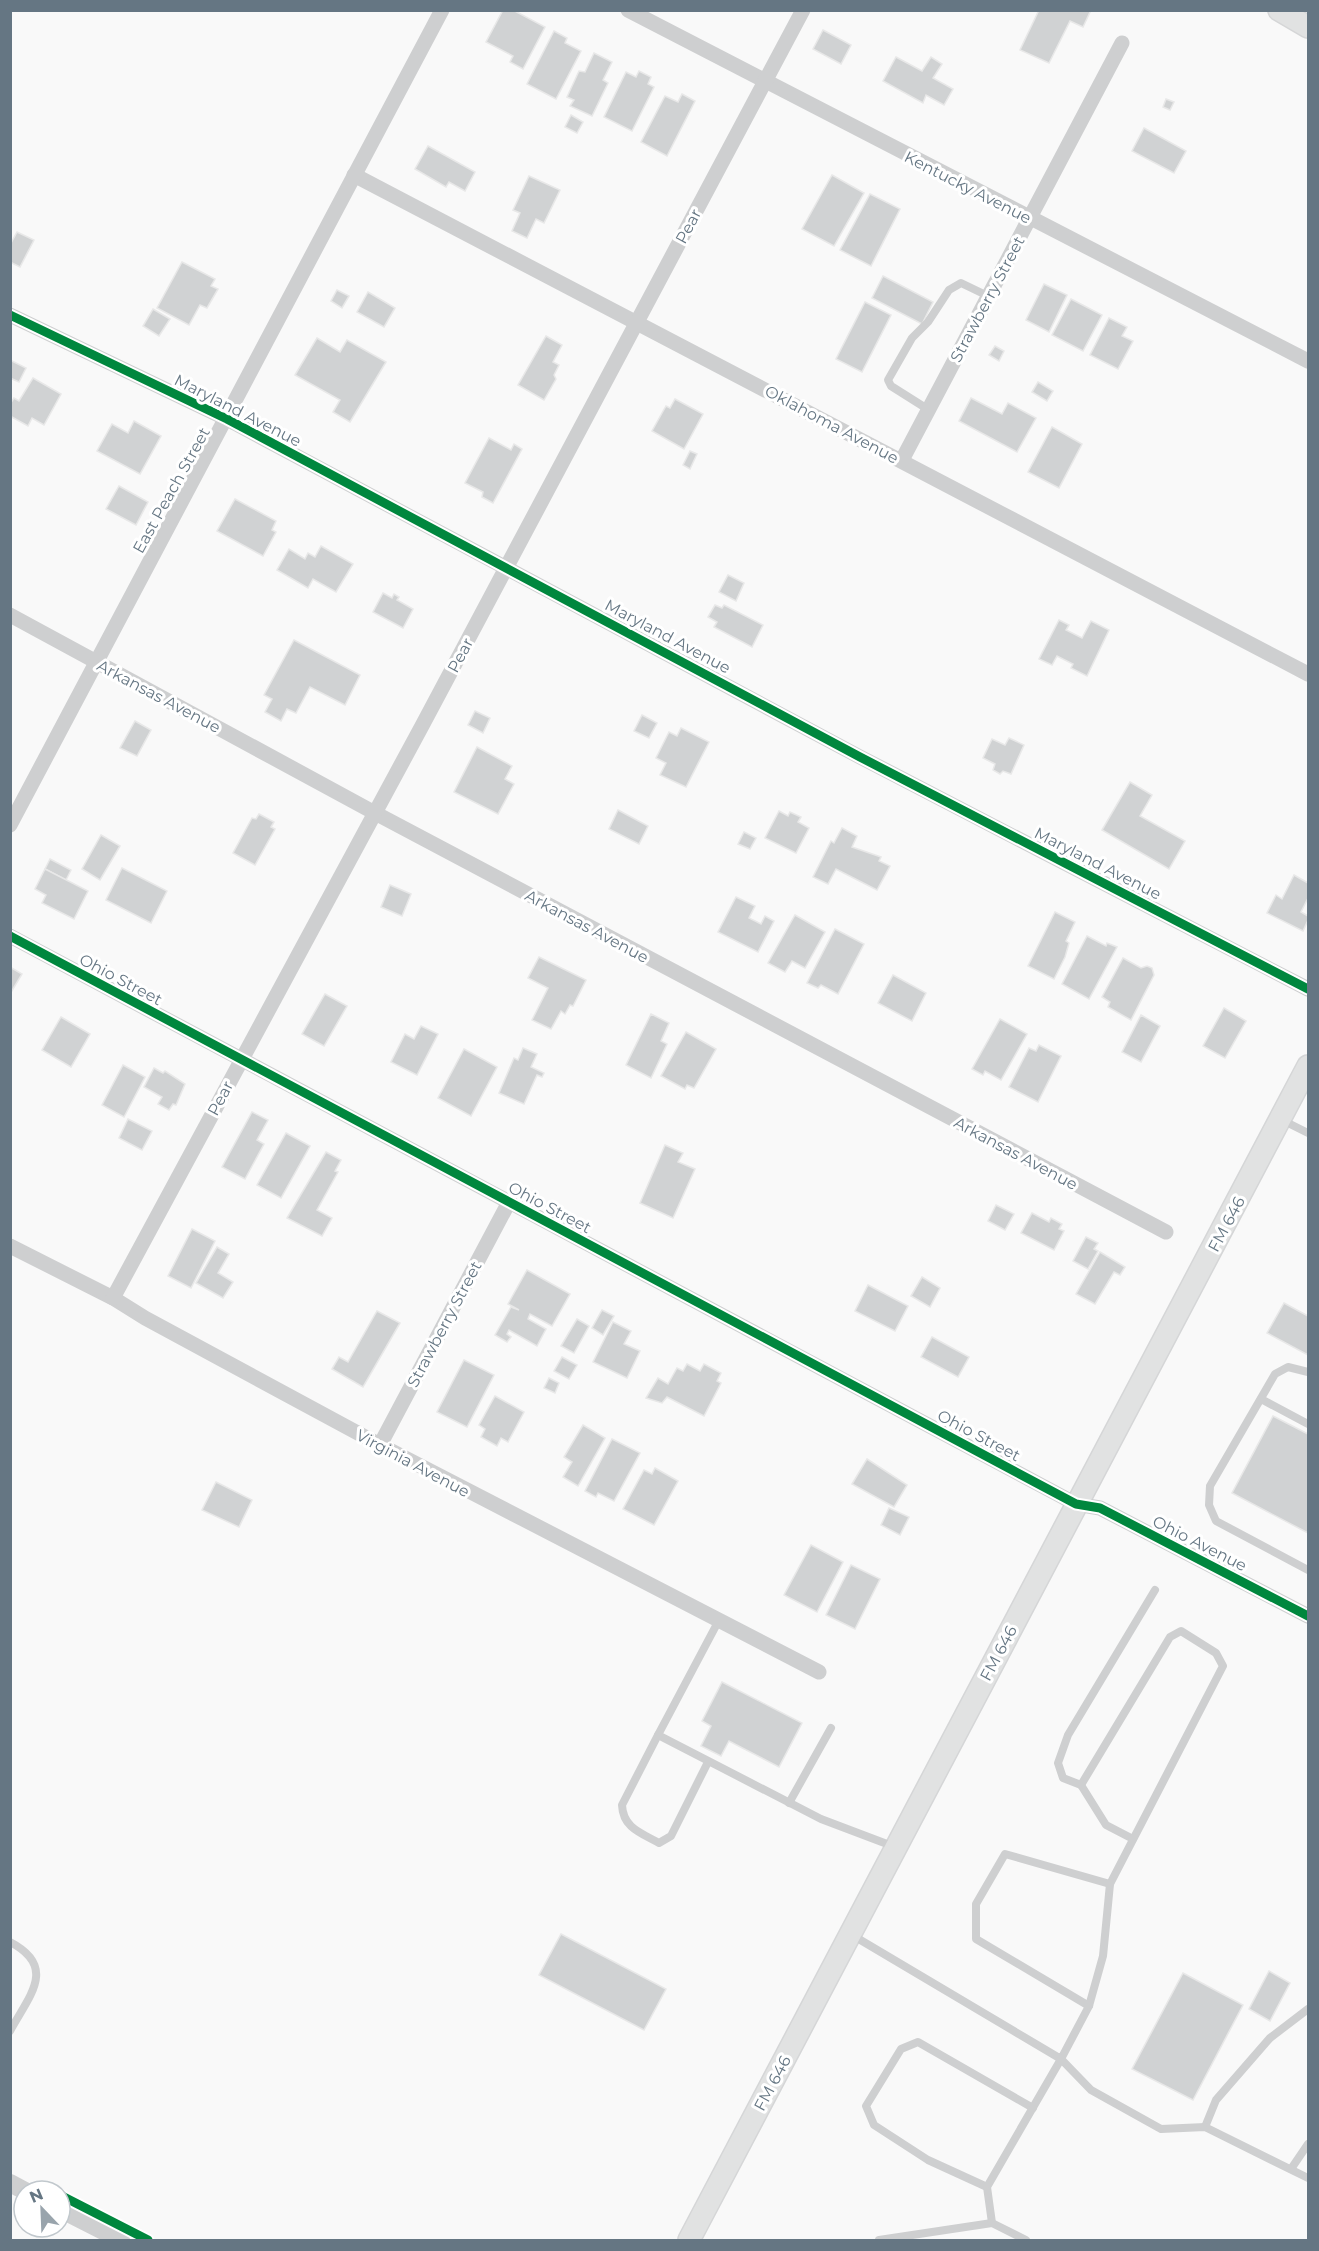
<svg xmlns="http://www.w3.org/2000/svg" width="1319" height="2251" font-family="Montserrat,sans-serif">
  <rect width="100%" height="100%" fill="#f9f9f9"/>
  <g fill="#d0d2d3" stroke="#e8e8e8" stroke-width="1.5">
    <path d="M 503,10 L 513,10 L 545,27 L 523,69 L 510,62 L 513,56 L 486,42 Z"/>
    <path d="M 1039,10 L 1091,10 L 1083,27 L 1070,21 L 1049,63 L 1020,50 Z"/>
    <path d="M 823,30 L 851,45 L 841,64 L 813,49 Z"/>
    <path d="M 554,31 L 567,38 L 565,43 L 581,51 L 556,99 L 527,84 Z"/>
    <path d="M 594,53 L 612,62 L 603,80 L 608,83 L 592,116 L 570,106 L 574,100 L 567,97 L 579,71 L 585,72 Z"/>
    <path d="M 896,57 L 922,71 L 931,57 L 942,64 L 933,78 L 953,89 L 944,105 L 926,95 L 923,103 L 883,81 Z"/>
    <path d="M 639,71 L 651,77 L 648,84 L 654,87 L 632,131 L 604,117 L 626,72 L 636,77 Z"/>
    <path d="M 682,94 L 695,101 L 667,156 L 641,142 L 665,96 L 678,102 Z"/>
    <path d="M 1166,99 L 1174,102 L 1170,110 L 1163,107 Z"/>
    <path d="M 571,115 L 583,122 L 577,133 L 565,127 Z"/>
    <path d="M 1144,128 L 1186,151 L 1174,173 L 1132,151 Z"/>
    <path d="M 428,146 L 475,172 L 465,191 L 449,182 L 446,187 L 415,169 Z"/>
    <path d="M 832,175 L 864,193 L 834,246 L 802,229 Z"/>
    <path d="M 529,176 L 560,190 L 544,223 L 536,219 L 527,238 L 512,231 L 520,213 L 513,210 Z"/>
    <path d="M 870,194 L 900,209 L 871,266 L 840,250 Z"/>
    <path d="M 17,232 L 34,240 L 20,267 L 10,262 L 10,245 Z"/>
    <path d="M 182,262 L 215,279 L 211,286 L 218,289 L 207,308 L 200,305 L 189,325 L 157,308 Z"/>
    <path d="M 883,276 L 933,302 L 922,324 L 872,298 Z"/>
    <path d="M 1044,284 L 1067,295 L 1049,332 L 1026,320 Z"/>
    <path d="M 337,290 L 349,296 L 342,308 L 331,301 Z"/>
    <path d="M 368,292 L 395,308 L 384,327 L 357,312 Z"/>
    <path d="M 1071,299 L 1102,315 L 1083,351 L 1052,335 Z"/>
    <path d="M 865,302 L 891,315 L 862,372 L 836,359 Z"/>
    <path d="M 153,309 L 170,319 L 159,336 L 143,326 Z"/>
    <path d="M 1109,318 L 1127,327 L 1122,336 L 1133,341 L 1118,369 L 1090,355 Z"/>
    <path d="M 546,336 L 562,345 L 553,362 L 559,365 L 554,375 L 556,379 L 544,400 L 518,385 Z"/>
    <path d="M 317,338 L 340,352 L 347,340 L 386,362 L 350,422 L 333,412 L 340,400 L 295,375 Z"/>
    <path d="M 995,346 L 1004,351 L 999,361 L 989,355 Z"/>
    <path d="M 10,360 L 26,368 L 19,382 L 10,378 Z"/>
    <path d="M 33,378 L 61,394 L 44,425 L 32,418 L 28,426 L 10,416 L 10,404 L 14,398 L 19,401 Z"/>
    <path d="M 1038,382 L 1053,391 L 1047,401 L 1032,392 Z"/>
    <path d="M 971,398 L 1002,414 L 1008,403 L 1036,418 L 1017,452 L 959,421 Z"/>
    <path d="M 675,399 L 703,414 L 684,449 L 652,431 L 666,406 L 670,408 Z"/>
    <path d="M 134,421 L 161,436 L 140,474 L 97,451 L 112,424 L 128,433 Z"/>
    <path d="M 1052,427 L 1082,444 L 1059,488 L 1028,472 Z"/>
    <path d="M 489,438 L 511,450 L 514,444 L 522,449 L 493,503 L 482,497 L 483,492 L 465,483 Z"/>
    <path d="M 690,451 L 697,454 L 690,469 L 683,465 Z"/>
    <path d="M 119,486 L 148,502 L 136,525 L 106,509 Z"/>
    <path d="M 235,499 L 276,521 L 272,530 L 276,532 L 263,556 L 217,531 Z"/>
    <path d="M 321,546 L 353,564 L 336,592 L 313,579 L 308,588 L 277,570 L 289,549 L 305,559 L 308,553 L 315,557 Z"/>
    <path d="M 728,575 L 744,583 L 736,601 L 719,592 Z"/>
    <path d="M 383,593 L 392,598 L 394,594 L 399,597 L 397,600 L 413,609 L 403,628 L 373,612 Z"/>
    <path d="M 715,605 L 722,608 L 724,605 L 763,625 L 752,647 L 714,627 L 717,622 L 708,617 Z"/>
    <path d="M 1059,620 L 1069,625 L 1066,630 L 1082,638 L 1091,621 L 1109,630 L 1087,676 L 1071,668 L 1073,664 L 1057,656 L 1052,665 L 1039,659 Z"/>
    <path d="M 294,640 L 360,675 L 345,705 L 310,687 L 296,713 L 287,709 L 281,721 L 265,712 L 272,699 L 264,695 Z"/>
    <path d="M 475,711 L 490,718 L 483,733 L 468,725 Z"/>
    <path d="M 642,715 L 657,723 L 649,738 L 634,731 Z"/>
    <path d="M 135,721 L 151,730 L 137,756 L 120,748 Z"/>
    <path d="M 681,728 L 709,742 L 686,787 L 660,775 L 666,763 L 656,758 L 669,732 L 677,736 Z"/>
    <path d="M 1009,738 L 1024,745 L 1011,774 L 1003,771 L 1000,774 L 993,770 L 995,764 L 983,758 L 992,739 L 1005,745 Z"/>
    <path d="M 477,747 L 512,766 L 505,779 L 514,784 L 498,814 L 454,792 Z"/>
    <path d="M 1130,782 L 1152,795 L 1140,816 L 1185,841 L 1169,869 L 1102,830 Z"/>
    <path d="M 618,810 L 648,826 L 639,844 L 609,829 Z"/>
    <path d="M 779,811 L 788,816 L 790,812 L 801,817 L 798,822 L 809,828 L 796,853 L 765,838 Z"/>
    <path d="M 259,814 L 274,822 L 271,827 L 275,829 L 255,865 L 233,853 L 252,818 L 256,819 Z"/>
    <path d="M 842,828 L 857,836 L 852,847 L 881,857 L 879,861 L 890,866 L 877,890 L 836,869 L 828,884 L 813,877 L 831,841 L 834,843 Z"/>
    <path d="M 744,832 L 756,838 L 750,849 L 738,844 Z"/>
    <path d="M 101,835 L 120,846 L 100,880 L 82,869 Z"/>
    <path d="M 50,859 L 71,870 L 66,880 L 45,869 Z"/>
    <path d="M 122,868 L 167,891 L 151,923 L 106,900 Z"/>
    <path d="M 45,869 L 88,891 L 74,919 L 42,903 L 46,895 L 35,889 Z"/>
    <path d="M 1294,875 L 1308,883 L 1308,898 L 1301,912 L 1308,916 L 1308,920 L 1303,931 L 1267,913 L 1276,895 L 1282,899 Z"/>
    <path d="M 390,885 L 411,894 L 402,916 L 381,907 Z"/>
    <path d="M 736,897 L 755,906 L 749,918 L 761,924 L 765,916 L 774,921 L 758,952 L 718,932 Z"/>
    <path d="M 1055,912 L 1075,922 L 1066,941 L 1069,943 L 1065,957 L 1054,979 L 1028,966 Z"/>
    <path d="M 795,915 L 825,932 L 805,968 L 792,961 L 785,972 L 768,963 Z"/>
    <path d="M 835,929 L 864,944 L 838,994 L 821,985 L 818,988 L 807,983 Z"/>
    <path d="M 1087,936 L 1106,946 L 1107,943 L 1117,947 L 1089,999 L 1062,984 Z"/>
    <path d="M 539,957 L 586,980 L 573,1006 L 570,1005 L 565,1014 L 561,1011 L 551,1029 L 532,1020 L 548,988 L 528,978 Z"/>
    <path d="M 1123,958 L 1141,968 L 1147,966 L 1152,968 L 1154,975 L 1131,1020 L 1108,1007 L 1110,1002 L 1102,997 Z"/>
    <path d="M 10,967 L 22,974 L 10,994 Z"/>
    <path d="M 893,975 L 926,993 L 912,1021 L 878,1003 Z"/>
    <path d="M 325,994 L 347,1006 L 324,1046 L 302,1034 Z"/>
    <path d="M 1224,1008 L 1246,1021 L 1225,1058 L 1203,1046 Z"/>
    <path d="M 651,1014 L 669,1023 L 661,1041 L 667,1044 L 651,1078 L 626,1065 Z"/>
    <path d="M 1141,1015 L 1160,1026 L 1141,1062 L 1122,1052 Z"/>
    <path d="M 61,1017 L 90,1034 L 71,1067 L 42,1050 Z"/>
    <path d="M 1000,1019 L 1027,1034 L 1001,1080 L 985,1071 L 983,1075 L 972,1069 Z"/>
    <path d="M 421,1026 L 438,1034 L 417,1075 L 391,1062 L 405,1034 L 414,1039 Z"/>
    <path d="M 686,1032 L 716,1049 L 694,1088 L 687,1085 L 685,1089 L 661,1076 Z"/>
    <path d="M 1039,1045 L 1061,1056 L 1038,1102 L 1009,1087 L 1029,1048 L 1036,1051 Z"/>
    <path d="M 523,1048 L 537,1054 L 531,1067 L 544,1073 L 542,1077 L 537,1075 L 524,1104 L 499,1093 L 514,1058 L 518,1060 Z"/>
    <path d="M 464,1049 L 497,1067 L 471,1116 L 438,1098 Z"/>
    <path d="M 123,1065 L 145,1077 L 124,1117 L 102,1105 Z"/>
    <path d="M 154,1068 L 163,1073 L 165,1071 L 185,1084 L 176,1105 L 173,1104 L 169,1110 L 158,1104 L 162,1097 L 144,1087 Z"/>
    <path d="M 252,1112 L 268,1120 L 257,1140 L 264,1144 L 245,1179 L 222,1167 Z"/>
    <path d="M 128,1119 L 152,1131 L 142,1150 L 119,1138 Z"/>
    <path d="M 286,1133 L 310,1146 L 281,1198 L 257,1185 Z"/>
    <path d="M 665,1145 L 683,1153 L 678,1162 L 695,1169 L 673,1218 L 640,1203 Z"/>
    <path d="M 326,1152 L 341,1160 L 335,1171 L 338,1172 L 317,1210 L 332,1218 L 322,1236 L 287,1218 Z"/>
    <path d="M 996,1205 L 1014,1214 L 1005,1230 L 988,1221 Z"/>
    <path d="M 1032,1213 L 1049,1222 L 1051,1218 L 1062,1224 L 1059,1229 L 1064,1231 L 1054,1250 L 1021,1233 Z"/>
    <path d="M 192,1229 L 215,1241 L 191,1288 L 168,1276 Z"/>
    <path d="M 1086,1237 L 1098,1243 L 1094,1249 L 1098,1251 L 1088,1269 L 1073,1261 Z"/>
    <path d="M 217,1247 L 229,1254 L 218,1273 L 233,1282 L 223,1298 L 196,1283 Z"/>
    <path d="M 1100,1252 L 1125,1267 L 1120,1275 L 1114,1272 L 1095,1304 L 1076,1294 Z"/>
    <path d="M 527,1270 L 570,1294 L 552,1326 L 530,1314 L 528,1319 L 546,1329 L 537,1346 L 509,1330 L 507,1334 L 511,1337 L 507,1342 L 495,1335 L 511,1307 L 519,1310 L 508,1304 Z"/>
    <path d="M 922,1277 L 940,1288 L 930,1307 L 911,1296 Z"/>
    <path d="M 868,1285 L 908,1306 L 895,1331 L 855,1311 Z"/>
    <path d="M 1284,1303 L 1308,1316 L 1308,1355 L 1267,1333 Z"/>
    <path d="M 602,1310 L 614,1316 L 603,1335 L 592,1328 Z"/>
    <path d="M 377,1311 L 400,1323 L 363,1387 L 332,1369 L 339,1357 L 348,1362 Z"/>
    <path d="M 577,1319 L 589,1326 L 574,1353 L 561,1346 Z"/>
    <path d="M 613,1322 L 631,1331 L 624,1344 L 640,1351 L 627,1378 L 593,1362 Z"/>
    <path d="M 932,1337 L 969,1357 L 958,1377 L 921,1357 Z"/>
    <path d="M 562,1357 L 577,1365 L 569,1379 L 554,1371 Z"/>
    <path d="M 464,1360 L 494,1375 L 467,1427 L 437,1412 Z"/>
    <path d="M 687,1364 L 700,1371 L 704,1364 L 721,1373 L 717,1381 L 721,1383 L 704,1416 L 667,1397 L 662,1403 L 646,1398 L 658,1378 L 668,1384 L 677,1368 L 683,1371 Z"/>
    <path d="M 549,1378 L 559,1383 L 555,1393 L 544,1388 Z"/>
    <path d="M 495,1396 L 524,1412 L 508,1442 L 501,1438 L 497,1446 L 481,1437 L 485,1429 L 479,1425 Z"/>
    <path d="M 1273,1416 L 1308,1434 L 1308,1533 L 1232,1493 Z"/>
    <path d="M 583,1425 L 605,1438 L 578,1486 L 563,1477 L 572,1462 L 564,1457 Z"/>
    <path d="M 612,1439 L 640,1453 L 614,1501 L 598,1493 L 596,1497 L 585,1491 Z"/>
    <path d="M 867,1459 L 907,1485 L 894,1507 L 852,1484 Z"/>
    <path d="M 655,1468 L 678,1481 L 654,1525 L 623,1509 L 644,1470 L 652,1474 Z"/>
    <path d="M 216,1482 L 252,1500 L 239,1527 L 202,1510 Z"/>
    <path d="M 889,1508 L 909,1517 L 900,1535 L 881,1525 Z"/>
    <path d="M 811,1545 L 843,1562 L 817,1612 L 784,1595 Z"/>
    <path d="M 851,1565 L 880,1579 L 855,1629 L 826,1615 Z"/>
    <path d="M 722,1682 L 802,1723 L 779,1767 L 729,1741 L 721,1756 L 701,1746 L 711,1726 L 702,1721 Z"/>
    <path d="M 561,1934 L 666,1989 L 644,2030 L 539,1975 Z"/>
    <path d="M 1269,1971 L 1290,1983 L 1270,2021 L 1249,2009 Z"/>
    <path d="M 1183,1973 L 1243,2005 L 1193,2100 L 1132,2069 Z"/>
  </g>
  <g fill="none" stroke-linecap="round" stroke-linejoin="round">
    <g stroke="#d5d6d7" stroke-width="24">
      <g id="secondary">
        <path d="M 1279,10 L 1308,27"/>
        <path d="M 689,2240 L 1308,1066"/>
      </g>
    </g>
    <g stroke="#cecfd0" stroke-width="8">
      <path d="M 929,410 L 891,386 L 888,380 L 912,338 L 928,322 L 949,290 L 961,283 L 988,296"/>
      <path d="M 1282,1120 L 1308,1133"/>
      <path d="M 1308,1372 L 1288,1367 L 1275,1374 L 1210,1486 L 1209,1505 L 1216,1521 L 1308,1570"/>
      <path d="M 1261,1399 L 1308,1424"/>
      <path d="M 719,1620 L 658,1735 L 821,1819 L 895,1847"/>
      <path d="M 658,1735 L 622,1805 C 623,1828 641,1833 659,1843 L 671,1836 L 708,1762"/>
      <path d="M 1081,1785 L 1106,1825 L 1133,1839"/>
      <path d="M 789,1803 L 831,1728"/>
      <path d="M 852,1935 L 1061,2059 L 1089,2006 L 1103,1956 L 1110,1884 L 1223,1666 L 1216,1653 L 1181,1631 L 1170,1637 L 1081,1785 L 1063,1778 L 1058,1763 L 1068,1735 L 1155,1590"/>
      <path d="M 10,1942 C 58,1967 29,1996 10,2031"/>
      <path d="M 1089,2006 L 976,1939 L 976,1904 L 1005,1854 L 1110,1884"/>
      <path d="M 1205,2127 L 1216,2100 L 1270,2038 L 1308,2009"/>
      <path d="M 1291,2169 L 1308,2144"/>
      <path d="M 987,2187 L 928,2160 L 874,2125 L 866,2106 L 901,2049 L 918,2042 L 1033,2108"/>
      <path d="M 879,2240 L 992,2223"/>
      <path d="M 1026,2240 L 992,2223 L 987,2187 L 1061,2059 L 1091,2090 L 1161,2129 L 1205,2127 L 1308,2178"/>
    </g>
    <g stroke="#cecfd0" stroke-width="15">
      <path d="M 628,10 L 1308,361"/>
      <path d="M 354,175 L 1308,674"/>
      <path d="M 10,315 L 227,419 L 860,757 L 1308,989"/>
      <path d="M 902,460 L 1122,43"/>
      <path d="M 10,615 L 375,813 L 1166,1232"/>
      <path d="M 10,825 L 442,10"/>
      <path d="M 10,936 L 1076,1504 L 1100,1508 L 1308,1616"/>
      <path d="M 10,1246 L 113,1298 L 145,1318 L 380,1445 L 819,1672"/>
      <path d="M 113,1298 L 423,724 L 803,10"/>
      <path d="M 380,1445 L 509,1202"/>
    </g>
    <g stroke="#cecfd0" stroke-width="18">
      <path d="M 10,2183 L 25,2191"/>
      <path d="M 60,2209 L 121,2240"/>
    </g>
    <use href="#secondary" stroke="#e1e2e2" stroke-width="21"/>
    <g stroke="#fff" stroke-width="13">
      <g id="cycleway">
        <path d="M 10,315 L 227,419 L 860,757 L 1308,989"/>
        <path d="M 10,936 L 1076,1504 L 1100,1508 L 1308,1616"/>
        <path d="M 60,2195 L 148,2240"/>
      </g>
    </g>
    <use href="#cycleway" stroke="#00873e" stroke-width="9"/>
  </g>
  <g text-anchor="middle" stroke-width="6" stroke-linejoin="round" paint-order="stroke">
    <g font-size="16" fill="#657683" stroke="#fff">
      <text transform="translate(968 187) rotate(27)" y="6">Kentucky Avenue</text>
      <text transform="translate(688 226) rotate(-62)" y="6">Pear</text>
      <text transform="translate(987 299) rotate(-62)" y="6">Strawberry Street</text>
      <text transform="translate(238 410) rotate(27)" y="6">Maryland Avenue</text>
      <text transform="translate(832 424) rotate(28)" y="6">Oklahoma Avenue</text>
      <text transform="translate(171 490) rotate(-61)" y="6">East Peach Street</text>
      <text transform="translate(668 636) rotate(28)" y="6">Maryland Avenue</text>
      <text transform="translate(460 655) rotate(-62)" y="6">Pear</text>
      <text transform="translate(159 696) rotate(28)" y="6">Arkansas Avenue</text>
      <text transform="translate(1098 863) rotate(27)" y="6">Maryland Avenue</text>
      <text transform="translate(587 926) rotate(28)" y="6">Arkansas Avenue</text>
      <text transform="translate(121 979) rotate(28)" y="6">Ohio Street</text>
      <text transform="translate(220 1098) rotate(-62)" y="6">Pear</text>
      <text transform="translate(1016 1153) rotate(28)" y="6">Arkansas Avenue</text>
      <text transform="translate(550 1207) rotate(28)" y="6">Ohio Street</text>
      <text transform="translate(1226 1224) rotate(-62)" y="6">FM 646</text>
      <text transform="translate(444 1324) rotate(-62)" y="6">Strawberry Street</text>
      <text transform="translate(979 1435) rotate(28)" y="6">Ohio Street</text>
      <text transform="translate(413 1463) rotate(28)" y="6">Virginia Avenue</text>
      <text transform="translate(1200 1543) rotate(27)" y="6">Ohio Avenue</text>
      <text transform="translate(998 1653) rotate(-62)" y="6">FM 646</text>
      <text transform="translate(772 2083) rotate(-62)" y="6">FM 646</text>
    </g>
  </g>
  <rect width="1319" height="2251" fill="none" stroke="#657683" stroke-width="24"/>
  <g transform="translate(42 2209) rotate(337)"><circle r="28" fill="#ffffff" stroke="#c1c8cd" stroke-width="1.5"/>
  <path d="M0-4.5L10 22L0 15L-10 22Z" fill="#99a4ac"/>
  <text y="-9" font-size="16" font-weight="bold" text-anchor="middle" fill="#657683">N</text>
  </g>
</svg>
